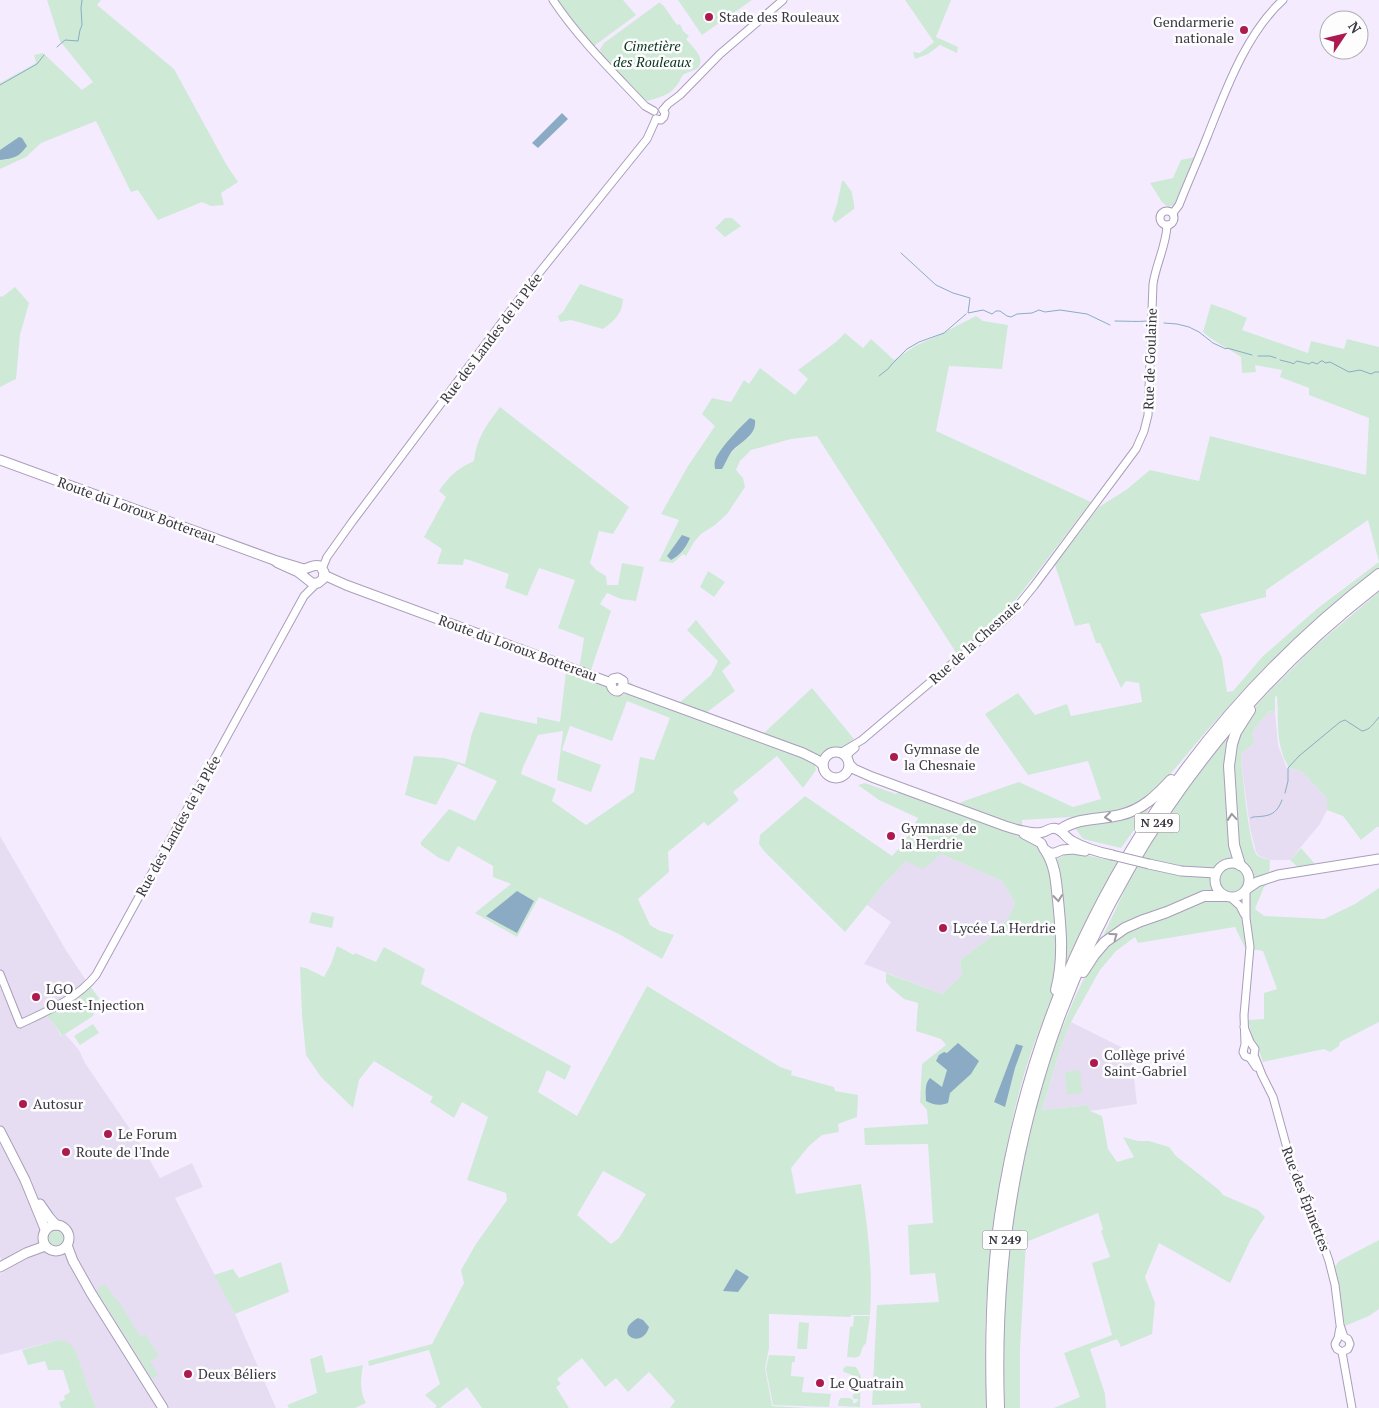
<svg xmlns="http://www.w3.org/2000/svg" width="1379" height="1408" font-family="'PT Serif',serif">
  <rect width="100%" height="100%" fill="#f4ecfe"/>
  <g fill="#e6ddf3">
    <path d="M 1270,711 L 1275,712 L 1278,745 L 1287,769 L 1289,768 L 1301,771 L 1327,798 L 1327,810 L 1320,824 L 1290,860 L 1270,860 L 1259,856 L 1256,852 L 1250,828 L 1241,760 L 1242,753 L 1255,742 L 1252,735 L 1255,727 Z"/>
    <path d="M 0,836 L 67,952 L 90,986 L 45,1015 L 55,1025 L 61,1036 L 65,1034 L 79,1050 L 85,1063 L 143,1148 L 160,1178 L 192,1163 L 203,1187 L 175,1198 L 235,1314 L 276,1408 L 96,1408 L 87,1385 L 58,1340 L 0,1355 L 0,1274 L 6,1270 L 0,1257 Z"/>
    <path d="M 941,854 L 1002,881 L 1015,903 L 1009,917 L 993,935 L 960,960 L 962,975 L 942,994 L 864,964 L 891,922 L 867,905 L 884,884 L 906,861 Z"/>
    <path d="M 1071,1022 L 1131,1052 L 1137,1104 L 1090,1111 L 1088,1105 L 1042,1110 L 1061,1046 Z"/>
  </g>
  <g fill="#cfe9d7" fill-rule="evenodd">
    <path d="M 47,0 L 101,0 L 97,5 L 174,69 L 226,164 L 238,182 L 221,193 L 224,205 L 211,206 L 202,202 L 158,220 L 138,190 L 131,192 L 96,121 L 41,143 L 26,157 L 0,169 L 0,83 L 36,63 L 34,55 L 43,53 L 82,90 L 93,82 L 60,41 Z"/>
    <path d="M 558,0 L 623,0 L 636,15 L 594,46 L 572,21 Z"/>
    <path d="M 678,0 L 752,0 L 702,35 Z"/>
    <path d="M 905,0 L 951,0 L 936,37 L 958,47 L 957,53 L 940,45 L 928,54 L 915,59 L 913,52 L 920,53 L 934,42 Z"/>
    <path d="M 660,2 L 662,5 L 663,5 L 677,25 L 680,24 L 683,31 L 689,36 L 686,39 C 690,44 698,51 700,58 C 703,72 689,70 683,75 C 680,78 680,82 677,85 C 669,96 658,98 646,101 L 601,53 L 600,49 L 604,43 Z"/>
    <path d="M 1195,157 L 1174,205 L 1168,207 L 1162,202 L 1150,183 L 1173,178 L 1181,160 Z"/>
    <path d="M 842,181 L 844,181 L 852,192 C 852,198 855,203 854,209 L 835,223 L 832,219 L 837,204 Z"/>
    <path d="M 725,218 L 732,218 L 741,226 L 725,237 L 715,228 Z"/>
    <path d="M 580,284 L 623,299 C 622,314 615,320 603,329 L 571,320 L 560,322 L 558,316 L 563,312 Z"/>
    <path d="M 15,287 L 29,303 L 20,335 L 16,379 L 0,387 L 0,296 L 2,297 Z"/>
    <path d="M 1211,304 L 1231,311 L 1247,318 L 1242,330 L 1308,353 L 1311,341 L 1344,349 L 1347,339 L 1379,347 L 1379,568 C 1326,611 1274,656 1228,707 C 1200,737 1176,769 1148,799 L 1148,811 L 1121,848 L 1083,839 L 1075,828 L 1072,817 L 1022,820 L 1022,836 L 1033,842 L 1049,861 L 1059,858 L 1071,852 L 1119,862 L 1061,984 C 1023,1053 1007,1134 997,1212 C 993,1244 987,1277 986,1310 C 984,1342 986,1375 987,1408 L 921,1408 L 920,1403 L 872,1405 L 877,1305 L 939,1302 L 935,1273 L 910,1275 L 908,1225 L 933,1223 L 928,1144 L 865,1145 L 864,1128 L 928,1124 L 927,1110 L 920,1102 L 922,1064 L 946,1045 L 941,1039 L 916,1031 L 918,1003 L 904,999 L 890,987 L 886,982 L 886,973 L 942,994 L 962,975 L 960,960 L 993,935 L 1009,917 L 1015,903 L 1002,881 L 941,854 L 923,869 L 906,861 L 884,884 L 845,932 L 764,851 L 759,844 L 760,835 L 805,796 L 892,856 L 904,843 L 918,818 L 879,800 L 858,785 L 865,783 L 896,794 L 901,790 L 949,809 L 964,801 L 1019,782 L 1073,807 L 1101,799 L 1088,761 L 1028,775 L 985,714 L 1018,693 L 1035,715 L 1067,704 L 1071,716 L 1142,702 L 1139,683 L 1126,681 L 1121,688 L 1100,643 L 1096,643 L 1089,623 L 1075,626 L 1055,565 L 1099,507 L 1126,490 L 1150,470 L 1199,481 L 1210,436 L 1366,475 L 1369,418 L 1309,395 L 1309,388 L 1280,377 L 1282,370 L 1255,365 L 1256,372 L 1242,373 L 1241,357 C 1228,348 1215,343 1203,332 ZM 1368,520 L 1379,562 L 1318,608 L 1263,656 L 1233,691 L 1227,692 L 1222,658 L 1209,631 L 1200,614 L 1266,597 L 1266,590 Z"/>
    <path d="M 976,316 L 983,321 L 1008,325 L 1002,369 L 949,366 L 936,431 L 1091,502 L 1032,579 L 1006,612 L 957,654 L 817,436 L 791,439 L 751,450 L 740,461 L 736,470 L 743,478 L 745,487 L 727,514 L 715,525 L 701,534 L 694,542 L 686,556 L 683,554 L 673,563 L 659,561 L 679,520 L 661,514 L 688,466 L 715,426 L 702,414 L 712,398 L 731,402 L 744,380 L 749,384 L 760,368 L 795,395 L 808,379 L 798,370 L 836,342 L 845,333 L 863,348 L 871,339 L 894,360 L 917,345 L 935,337 ZM 751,436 L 741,443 L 730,454 L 722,468 L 717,456 L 724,447 Z"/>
    <path d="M 500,407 L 629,507 L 613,534 L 599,531 L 590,563 L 596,570 L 606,576 L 607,585 L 618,585 L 622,563 L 644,567 L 636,601 L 621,599 L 607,593 L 600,604 L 611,611 L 588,679 C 594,681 600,683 605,686 C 615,694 615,696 628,694 L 630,682 L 634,685 L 678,704 L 711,675 L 718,661 L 687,630 L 696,620 L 731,663 L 722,671 L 735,691 L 706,713 L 764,733 L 812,688 L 854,739 L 842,748 C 824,746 822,751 815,766 L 816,770 L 803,788 L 777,756 L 733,792 L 739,800 L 708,826 L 704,822 L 668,852 L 669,872 L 638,899 L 650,925 L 658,930 L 674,935 L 662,959 L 619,934 L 539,897 L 517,937 L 475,913 L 511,884 L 493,877 L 493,866 L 458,846 L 449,862 L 439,858 L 421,845 L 421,842 L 449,809 L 475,821 L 497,781 L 458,764 L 436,805 L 405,795 L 414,756 L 444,758 L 465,764 L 472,733 L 480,712 L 537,724 L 537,717 L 560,722 L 566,672 L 578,676 L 584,638 L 558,628 L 575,580 L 539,568 L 527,596 L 505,588 L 509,574 L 469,560 L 464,559 L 463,565 L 437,564 L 442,549 L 424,537 L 446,497 L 439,491 C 450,475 457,469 474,461 C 477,437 486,426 500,407 ZM 627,701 L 670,718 L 654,760 L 640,757 L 634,792 L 586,825 L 552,801 L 556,789 L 521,774 L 523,767 L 538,735 L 563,731 L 557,780 L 591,792 L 601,765 L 562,750 L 570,726 L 612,741 Z"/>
    <path d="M 708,571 L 725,582 L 714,597 L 700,587 Z"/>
    <path d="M 1379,592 L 1379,827 L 1377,827 L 1361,840 L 1343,816 L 1327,810 L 1327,798 L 1301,771 L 1289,768 C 1275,744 1279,722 1277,696 L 1275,697 L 1275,712 L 1270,711 L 1255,727 L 1252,735 L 1255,742 L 1242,753 L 1241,760 C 1243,775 1249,849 1258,856 C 1261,858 1266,859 1270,860 L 1269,882 L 1264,887 L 1255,909 L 1264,916 L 1324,919 L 1355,904 L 1379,888 L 1379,1022 L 1340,1042 L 1339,1046 L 1330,1052 L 1324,1049 L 1263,1062 L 1257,1045 L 1253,1041 L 1248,1020 L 1264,1019 L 1264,993 L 1277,989 L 1263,951 L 1245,948 L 1235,927 L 1138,943 L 1135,937 L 1116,951 L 1100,970 L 1071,1022 L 1061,1046 L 1042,1110 L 1088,1105 L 1090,1111 L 1102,1116 L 1108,1149 L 1117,1162 L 1134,1157 L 1123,1137 L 1138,1141 L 1149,1141 L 1169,1147 L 1176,1156 L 1219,1190 L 1223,1195 L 1258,1210 L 1265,1217 L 1251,1239 L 1230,1283 L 1159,1243 L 1145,1277 L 1155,1303 L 1152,1334 L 1121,1347 L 1117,1339 L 1090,1349 L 1105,1394 L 1106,1408 L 1054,1408 L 1080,1397 L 1064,1353 L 1112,1335 L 1092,1263 L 1110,1257 L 1101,1231 L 1103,1229 L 1098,1213 L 1026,1242 L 1020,1350 L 1020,1408 L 1005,1408 L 1003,1344 L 1007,1268 L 1011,1224 L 1023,1159 L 1040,1089 L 1058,1038 L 1076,995 L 1092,962 L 1110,943 L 1104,934 L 1135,868 L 1192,779 L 1229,733 L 1245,723 L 1257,705 L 1272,689 L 1314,647 Z"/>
    <path d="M 1301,848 L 1315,864 L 1299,868 L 1290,860 Z"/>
    <path d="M 312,912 L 334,917 L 332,928 L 309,923 Z"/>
    <path d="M 337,946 L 354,955 L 355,953 L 376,962 L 384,947 L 425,969 L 421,984 L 571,1066 L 565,1080 L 547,1070 L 538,1092 L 577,1116 L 647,986 L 780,1067 L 792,1071 L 791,1075 L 834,1087 L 835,1091 L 858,1095 L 857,1117 L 838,1124 L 839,1132 L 822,1135 L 809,1146 L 791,1168 L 796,1194 L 861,1184 C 868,1227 873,1271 870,1315 L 852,1315 L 850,1317 L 769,1314 L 769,1348 L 765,1368 L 772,1406 L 808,1408 L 670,1408 L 675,1401 L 649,1372 L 628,1392 L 616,1378 L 605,1387 L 582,1358 L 557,1379 L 561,1384 L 556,1387 L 569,1408 L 482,1408 L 467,1387 L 440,1408 L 435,1408 L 437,1406 L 425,1395 L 440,1384 L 429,1350 L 369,1366 L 368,1361 L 432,1344 L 464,1283 L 461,1270 L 476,1244 L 507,1200 L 506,1193 L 467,1180 L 488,1117 L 462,1102 L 454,1118 L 430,1102 L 433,1097 L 374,1061 L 359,1080 L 353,1108 L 321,1077 L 306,1055 L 302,1015 L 300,967 L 306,968 L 324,977 L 331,964 ZM 603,1171 L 646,1194 L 619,1238 L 611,1244 L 577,1215 Z"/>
    <path d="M 90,986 L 99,998 L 93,1016 L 62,1036 L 55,1025 L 45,1015 Z"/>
    <path d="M 93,1024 L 99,1033 L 80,1045 L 74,1036 Z"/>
    <path d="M 1080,1070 L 1082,1093 L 1067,1095 L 1065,1072 Z"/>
    <circle cx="56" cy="1238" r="10"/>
    <path d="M 1379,1240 L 1379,1309 L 1369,1316 L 1345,1326 L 1334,1268 L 1339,1261 Z"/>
    <path d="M 281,1262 L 289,1292 L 235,1314 L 214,1275 L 233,1269 L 239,1278 Z"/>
    <path d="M 105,1284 L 114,1297 L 119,1302 L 140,1336 L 145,1334 L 159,1356 L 150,1361 L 158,1375 L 152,1379 L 96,1290 Z"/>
    <path d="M 854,1316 L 870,1316 L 866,1343 C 857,1352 866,1360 847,1357 L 850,1327 L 853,1326 Z"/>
    <path d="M 799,1322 L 809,1323 L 807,1349 L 797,1349 Z"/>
    <path d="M 58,1340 L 68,1342 L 75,1349 L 87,1385 L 96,1408 L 61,1408 L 59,1402 L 65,1400 L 64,1396 L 70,1392 L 63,1370 L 48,1370 L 45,1361 L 28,1365 L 22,1350 Z"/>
    <path d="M 322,1355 L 326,1373 L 363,1365 C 361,1378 359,1390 366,1403 L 355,1408 L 289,1408 L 287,1405 L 317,1393 L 310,1359 Z"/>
    <path d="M 769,1355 L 795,1356 L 795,1362 L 792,1362 L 791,1376 L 804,1377 L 802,1392 L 831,1394 L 829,1407 L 773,1405 L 766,1369 Z"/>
    <path d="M 846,1366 L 856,1367 L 861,1376 L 860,1407 L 838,1406 L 839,1400 L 841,1398 L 850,1398 L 853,1400 L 853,1403 L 856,1403 L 857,1401 L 858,1401 L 858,1399 L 854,1399 L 852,1396 L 856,1392 L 857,1382 L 852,1375 L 844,1372 L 843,1369 Z"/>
  </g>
  <g fill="#8babc5">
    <path d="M 562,113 L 568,119 L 538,148 L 532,143 Z"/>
    <path d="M 19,137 L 22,138 L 27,146 C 18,158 14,158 0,160 L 0,150 Z"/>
    <path d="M 750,418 L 755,420 C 757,437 738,442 730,454 C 727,459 725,464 722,469 L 715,469 C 715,467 714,464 715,461 C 717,451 742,425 750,418 Z"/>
    <path d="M 682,535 L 690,538 C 685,549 680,555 671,560 L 667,556 Z"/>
    <path d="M 517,891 L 534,901 L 517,933 L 486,916 Z"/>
    <path d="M 958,1043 L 979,1061 L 971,1074 L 950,1093 L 948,1103 C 940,1106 933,1105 926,1101 C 926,1094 924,1084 930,1078 L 942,1087 L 947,1070 L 936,1061 L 939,1055 L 944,1052 L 947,1053 Z"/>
    <path d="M 1016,1044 L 1023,1046 L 1015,1068 L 1005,1107 L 994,1102 Z"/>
    <path d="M 736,1269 L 749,1277 L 738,1292 L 723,1291 Z"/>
    <path d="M 638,1318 L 643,1320 L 649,1327 C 642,1351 611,1333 638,1318 Z"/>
  </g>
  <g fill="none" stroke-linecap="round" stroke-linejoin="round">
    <g stroke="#8babc5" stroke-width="1">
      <path d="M 57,47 L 65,40 L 78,41 L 80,30 L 82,25 L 81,8 L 82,0"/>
      <path d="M 0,85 L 37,64 L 44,55"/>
      <path d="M 901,253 L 936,285 L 953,293 L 970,298 L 968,313 L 983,310 L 992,314 L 996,311 L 1000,311 L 1007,316 L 1011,317 L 1017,314 L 1032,313 L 1039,310 L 1045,312 L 1060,310 L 1087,314 L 1110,325"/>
      <path d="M 1115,321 C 1126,321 1137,322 1148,321"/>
      <path d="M 1164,323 L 1177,324 L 1189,327 L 1199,332 L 1213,343 L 1226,349 L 1227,348 L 1252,355"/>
      <path d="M 1258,356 L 1270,356 L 1276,358"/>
      <path d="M 1280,360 L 1292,363 L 1293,364 L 1297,361 L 1309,364 L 1312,362 L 1317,364 L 1321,361 L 1323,361 L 1325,363 L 1330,362 L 1349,372 L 1360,370 L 1371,374 L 1375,372 L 1379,372"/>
      <path d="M 879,376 L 888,369 L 892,364 L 907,349 L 919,342 L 944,333 L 966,314"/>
      <path d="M 1285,793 L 1288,781 L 1288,768 L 1299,756 L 1340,722 L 1345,720 L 1362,731 C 1370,730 1374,723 1379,717"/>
      <path d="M 1251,818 L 1253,817 C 1268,816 1276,816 1282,800"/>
    </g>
    <g stroke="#aa9dba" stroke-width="9">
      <g id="minor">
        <path d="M 553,0 C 579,39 613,72 645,106 L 654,111"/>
        <path d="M 663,110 L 668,104 L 680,95 L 720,54 L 783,0"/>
        <path d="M 656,119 L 661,120 L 664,117 L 665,113 L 663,110"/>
        <circle cx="1167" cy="218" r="7"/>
        <path d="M 1173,213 L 1179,205 C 1188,182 1198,160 1207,137 C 1225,92 1246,33 1283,0"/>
        <path d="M 322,569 L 327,557 L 352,522 L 539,273 L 647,139 L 656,119"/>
        <path d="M 840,753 L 862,740 L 1012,613 L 1034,586 L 1136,449 L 1144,431 L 1148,415 L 1153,284 C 1156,264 1166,246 1167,226"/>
        <path d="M 847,759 L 849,753 L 855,748"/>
        <path d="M 1246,891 L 1246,918 L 1250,947 L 1244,1015 L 1245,1044 L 1243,1052 L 1245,1056 L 1250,1058 L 1256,1067"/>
        <path d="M 1230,897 L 1240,906 L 1244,914"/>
        <path d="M 0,974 L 20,1024 C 47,1011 77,999 96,975 L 304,596 L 316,584"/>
        <path d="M 1244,1027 L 1250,1042 L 1255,1049 L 1254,1055 L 1262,1075 L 1273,1097 L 1293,1170 L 1321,1238 L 1329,1261 L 1335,1285 L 1340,1325 L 1344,1337 L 1348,1339 L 1350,1344 L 1348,1349 L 1342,1352"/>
        <path d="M 1340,1328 C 1339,1330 1339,1335 1338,1338 C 1336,1343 1333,1343 1337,1349 L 1342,1352"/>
        <path d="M 1342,1352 L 1352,1408"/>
      </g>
    </g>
    <g stroke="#aa9dba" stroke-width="11">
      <g id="major">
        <path d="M 0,460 L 274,560 L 304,569 C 310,568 313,564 320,566 L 324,572 L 323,579 L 318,583 L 312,583 L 298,572 L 278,563 L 274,560"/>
        <path d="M 324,575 L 346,585 L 611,683"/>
        <path d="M 611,683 L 613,679 L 618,678 L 623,681 L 623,687"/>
        <path d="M 611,683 C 611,688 614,691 618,691 L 623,687"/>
        <path d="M 623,687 L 803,753 L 817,760 L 823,765"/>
        <circle cx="836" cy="765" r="13"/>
        <path d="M 849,764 L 854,769 L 872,777 L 1005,826 C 1014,829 1035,835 1043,832 C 1048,831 1051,826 1057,829 C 1063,831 1066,838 1072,841 C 1084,848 1098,852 1112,855"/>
        <path d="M 1024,834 L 1041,843 L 1044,849 L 1050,853 L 1055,853 L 1062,850 L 1073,849 L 1085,851"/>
        <circle cx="1232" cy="880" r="17"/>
        <path d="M 1149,864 L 1181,871 L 1216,873"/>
        <path d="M 1247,889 L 1257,882 L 1278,875 L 1379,859"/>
        <path d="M 0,1131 L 25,1180 L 45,1229"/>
        <path d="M 40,1204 L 49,1217 L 56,1225"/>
        <circle cx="56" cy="1238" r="13"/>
        <path d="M 67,1245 L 73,1261 L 91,1293 L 163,1408"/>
        <path d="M 0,1267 L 26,1253 L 45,1246"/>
      </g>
    </g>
    <g stroke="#aa9dba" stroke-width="12">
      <g id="highway">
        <path d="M 1060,830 C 1078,817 1100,820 1120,815 C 1142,810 1156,796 1171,780"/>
        <path d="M 1046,851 C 1056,867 1056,883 1058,900 C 1061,931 1064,960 1056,990"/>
        <path d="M 1240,865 L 1234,845 L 1229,766 L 1232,744 L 1236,732 L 1250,710"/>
        <path d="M 1083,972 L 1094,955 L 1105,942 L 1125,928 L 1141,921 L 1167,912 L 1204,896 L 1225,896"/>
        <path d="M 992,1408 C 990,1344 991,1280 1000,1216 C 1038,959 1173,732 1379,574"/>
        <path d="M 999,1408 C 997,1348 999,1288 1007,1228 C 1041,972 1175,741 1379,584"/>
      </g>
    </g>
    <use href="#minor" stroke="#fff" stroke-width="7"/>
    <use href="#major" stroke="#fff" stroke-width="9"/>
    <use href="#highway" stroke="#fff" stroke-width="10"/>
    <g stroke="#aa9dba" stroke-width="11" stroke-linecap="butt">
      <path id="major-bridge" d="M 1112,855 L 1149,864"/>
    </g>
    <use href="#major-bridge" stroke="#fff" stroke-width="9"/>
  </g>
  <defs><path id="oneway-chevron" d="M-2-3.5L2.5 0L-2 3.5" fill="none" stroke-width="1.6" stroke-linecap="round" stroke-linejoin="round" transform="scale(1.25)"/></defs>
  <g stroke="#9d9aa0">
    <use href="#oneway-chevron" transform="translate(1108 817) rotate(173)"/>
    <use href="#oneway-chevron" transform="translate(1232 817) rotate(-95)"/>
    <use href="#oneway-chevron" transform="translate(1058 898) rotate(84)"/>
    <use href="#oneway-chevron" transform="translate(1114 936) rotate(-36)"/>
  </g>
  <g fill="#ac1a50" stroke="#fdfdfd" stroke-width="2">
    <circle cx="709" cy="17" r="5"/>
    <circle cx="1244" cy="30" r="5"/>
    <circle cx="894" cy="757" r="5"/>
    <circle cx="891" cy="836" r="5"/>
    <circle cx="943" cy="928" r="5"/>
    <circle cx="36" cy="997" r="5"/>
    <circle cx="1094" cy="1063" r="5"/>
    <circle cx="23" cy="1104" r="5"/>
    <circle cx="108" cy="1134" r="5"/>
    <circle cx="66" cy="1152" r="5"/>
    <circle cx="188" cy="1374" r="5"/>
    <circle cx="820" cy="1383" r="5"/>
  </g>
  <g text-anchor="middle" stroke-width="5" stroke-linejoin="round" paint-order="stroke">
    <g fill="#fdfdfd" stroke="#75727a" stroke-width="1">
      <rect x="1134.5" y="813.5" width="45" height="19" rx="4"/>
      <rect x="982.5" y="1230.5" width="45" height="19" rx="4"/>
    </g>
    <g font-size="12" font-weight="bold" fill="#3b3642">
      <text x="1157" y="827">N 249</text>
      <text x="1005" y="1244">N 249</text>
    </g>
    <g font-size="14" fill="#3b3642" stroke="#fdfdfd" text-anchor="start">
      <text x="719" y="22">Stade des Rouleaux</text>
      <text x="1234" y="27" text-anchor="end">Gendarmerie<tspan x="1234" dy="16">nationale</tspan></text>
      <text x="904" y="754">Gymnase de<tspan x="904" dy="16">la Chesnaie</tspan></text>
      <text x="901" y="833">Gymnase de<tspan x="901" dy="16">la Herdrie</tspan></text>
      <text x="953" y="933">Lycée La Herdrie</text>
      <text x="46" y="994">LGO<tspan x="46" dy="16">Ouest-Injection</tspan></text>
      <text x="1104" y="1060">Collège privé<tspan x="1104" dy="16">Saint-Gabriel</tspan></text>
      <text x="33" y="1109">Autosur</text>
      <text x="118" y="1139">Le Forum</text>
      <text x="76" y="1157">Route de l'Inde</text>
      <text x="198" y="1379">Deux Béliers</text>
      <text x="830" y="1388">Le Quatrain</text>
    </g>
    <g font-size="14" font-style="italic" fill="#05331b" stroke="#fdfdfd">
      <text x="652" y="51">Cimetière<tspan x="652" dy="16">des Rouleaux</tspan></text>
    </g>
    <g font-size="14" fill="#3b3642" stroke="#fdfdfd">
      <text transform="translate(491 338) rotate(-53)" y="5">Rue des Landes de la Plée</text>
      <text transform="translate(1150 359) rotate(-88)" y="5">Rue de Goulaine</text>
      <text transform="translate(137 510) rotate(20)" y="5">Route du Loroux Bottereau</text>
      <text transform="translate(975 642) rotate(-42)" y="5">Rue de la Chesnaie</text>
      <text transform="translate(518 648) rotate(20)" y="5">Route du Loroux Bottereau</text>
      <text transform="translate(178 826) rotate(-61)" y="5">Rue des Landes de la Plée</text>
      <text transform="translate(1306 1199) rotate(69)" y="5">Rue des Épinettes</text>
    </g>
  </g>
  <g transform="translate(1344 35) rotate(55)"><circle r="24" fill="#fdfdfd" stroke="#afadb2"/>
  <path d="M0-4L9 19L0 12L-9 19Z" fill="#ac1a50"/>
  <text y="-8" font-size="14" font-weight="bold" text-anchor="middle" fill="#3b3642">N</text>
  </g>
</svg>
